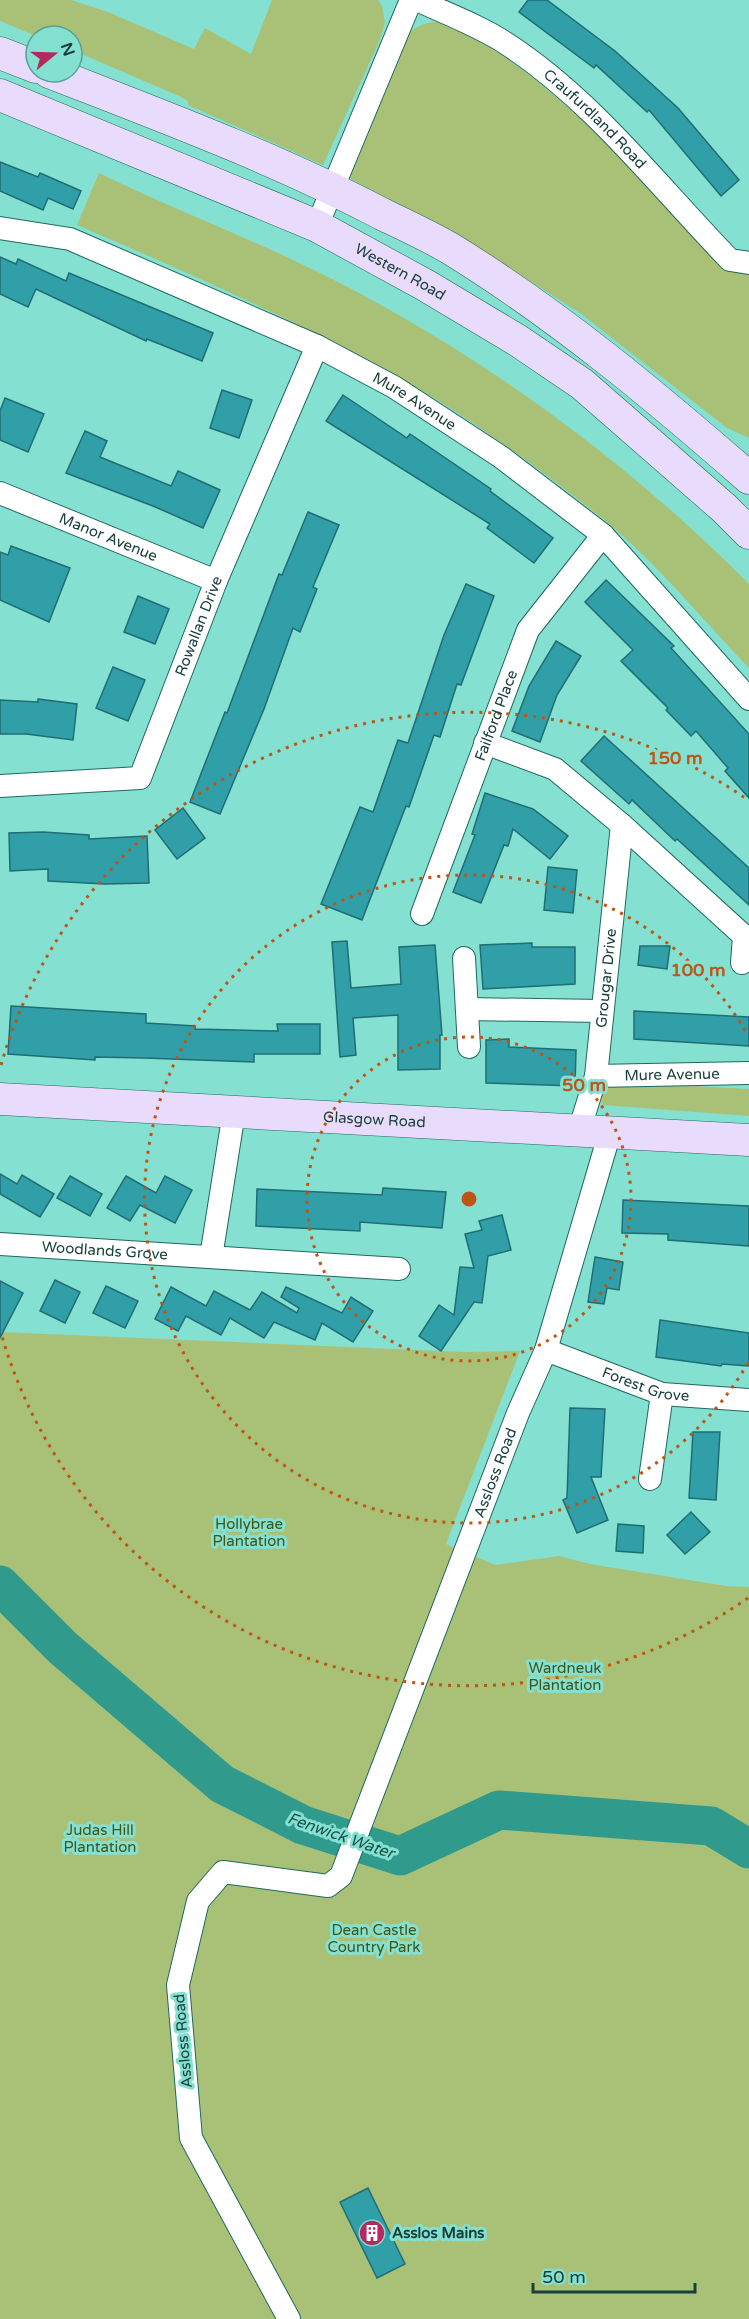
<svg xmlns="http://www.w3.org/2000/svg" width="749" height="2319" font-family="'Varela Round',sans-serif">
  <rect width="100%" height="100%" fill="#84e0d1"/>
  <g fill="#a9c177">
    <path d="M 0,0 L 71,0 L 108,12 L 194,49 L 205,28 L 251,54 L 272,0 L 378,0 L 382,6 L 385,22 L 379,42 L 323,165 L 188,105 L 188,101 L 179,96 L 72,50 L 72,36 L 36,36 L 0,21 Z"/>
    <path d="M 443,21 C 523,59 584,120 645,182 C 682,220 696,256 749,274 L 749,438 L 727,428 L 580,313 L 484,252 L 346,176 L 405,36 C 417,25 426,22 443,21 Z"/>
    <path d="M 99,173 C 177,211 260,242 338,282 C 488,359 630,464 749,584 L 749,668 C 702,619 656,562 603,519 C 535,465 462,412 386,370 C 286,316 182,270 77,225 Z"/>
    <path d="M 615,1082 L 749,1089 L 749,1116 L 603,1105 L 601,1098 L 603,1088 Z"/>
    <path d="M 0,1332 L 464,1352 L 520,1351 L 446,1544 L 495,1565 L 559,1556 L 590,1564 L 726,1586 L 749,1587 L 749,2319 L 0,2319 Z"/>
  </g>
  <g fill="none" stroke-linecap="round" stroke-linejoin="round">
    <path stroke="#309a8d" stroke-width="39" d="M 0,1585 L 63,1648 L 222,1784 L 303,1825 L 400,1856 L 499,1810 L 711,1826 L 749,1849"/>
  </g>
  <g fill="#319fa8" stroke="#206d73" stroke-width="1.5">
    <path d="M 528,0 L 547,0 L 615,51 L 678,108 L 739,180 L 721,196 L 649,110 L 647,112 L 596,65 L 594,68 L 519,12 Z"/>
    <path d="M 0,162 L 38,177 L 40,173 L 81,191 L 73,209 L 48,198 L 43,210 L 0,191 Z"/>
    <path d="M 0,257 L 16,264 L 18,259 L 66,281 L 69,273 L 213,333 L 202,361 L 147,339 L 146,341 L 36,289 L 28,307 L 0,294 Z"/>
    <path d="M 222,390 L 252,400 L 239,438 L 210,428 Z"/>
    <path d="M 343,395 L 407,438 L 410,434 L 491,489 L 490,491 L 553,538 L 534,563 L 487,528 L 490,524 L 326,421 Z"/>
    <path d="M 5,398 L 44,414 L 28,452 L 0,440 L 0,411 Z"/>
    <path d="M 85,431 L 107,441 L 100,457 L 171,486 L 178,471 L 220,490 L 203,528 L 153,506 L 66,473 Z"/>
    <path d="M 308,512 L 339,525 L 313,587 L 317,589 L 300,632 L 293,628 L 264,709 L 220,814 L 190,802 L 225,712 L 227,713 L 279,574 L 282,575 Z"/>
    <path d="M 11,546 L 70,568 L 49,622 L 0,600 L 0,552 L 8,555 Z"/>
    <path d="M 606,580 L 674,646 L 671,648 L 749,734 L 749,798 L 725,771 L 728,768 L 696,731 L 691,736 L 666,710 L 668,708 L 621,661 L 633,650 L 585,602 Z"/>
    <path d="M 466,584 L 494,596 L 461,685 L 457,684 L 440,737 L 434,735 L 409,807 L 406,806 L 362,920 L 321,904 L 360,807 L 373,812 L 398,740 L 408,743 L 444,635 Z"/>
    <path d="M 138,596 L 169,609 L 155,644 L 124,632 Z"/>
    <path d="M 556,641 L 581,656 L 557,695 L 540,742 L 512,731 L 529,686 Z"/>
    <path d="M 113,667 L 145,680 L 128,721 L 96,708 Z"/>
    <path d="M 38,699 L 77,704 L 73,740 L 26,734 L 0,734 L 0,700 L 38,702 Z"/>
    <path d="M 604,736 L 749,868 L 749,905 L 677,839 L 675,841 L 632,800 L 629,804 L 581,761 Z"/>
    <path d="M 485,793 L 533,809 L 568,836 L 550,859 L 513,829 L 508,846 L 504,845 L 481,903 L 453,892 L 475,835 L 472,834 Z"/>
    <path d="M 183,808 L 205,838 L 177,859 L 155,830 Z"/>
    <path d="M 43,832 L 89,835 L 89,839 L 147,836 L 149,883 L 105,884 L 48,881 L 48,869 L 10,871 L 9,833 Z"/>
    <path d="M 548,867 L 577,870 L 573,913 L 544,910 Z"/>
    <path d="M 347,941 L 351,988 L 401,984 L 399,947 L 435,945 L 442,1035 L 440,1035 L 440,1069 L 398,1070 L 398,1015 L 353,1018 L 356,1055 L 340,1057 L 332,942 Z"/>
    <path d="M 532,943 L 532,947 L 575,947 L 575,984 L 483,989 L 480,945 Z"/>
    <path d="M 640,946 L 670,946 L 667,969 L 638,965 Z"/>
    <path d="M 11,1006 L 146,1014 L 146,1023 L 195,1026 L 195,1029 L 278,1031 L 277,1024 L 320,1024 L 320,1054 L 254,1054 L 254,1062 L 144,1058 L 95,1057 L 95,1060 L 8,1054 Z"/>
    <path d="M 634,1011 L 749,1017 L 749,1046 L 634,1039 Z"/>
    <path d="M 509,1039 L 509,1047 L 576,1050 L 575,1086 L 486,1083 L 486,1040 Z"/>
    <path d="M 0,1174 L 17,1184 L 22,1175 L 54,1194 L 40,1217 L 0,1194 Z"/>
    <path d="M 70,1176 L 102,1194 L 90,1216 L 57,1198 Z"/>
    <path d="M 126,1176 L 156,1193 L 165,1176 L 192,1190 L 175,1223 L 140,1205 L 130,1221 L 107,1208 Z"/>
    <path d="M 383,1188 L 446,1192 L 442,1228 L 360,1222 L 360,1231 L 256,1226 L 257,1189 L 382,1195 Z"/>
    <path d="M 623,1200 L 749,1206 L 749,1246 L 668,1240 L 668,1234 L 622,1233 Z"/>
    <path d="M 502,1215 L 511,1250 L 488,1256 L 482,1303 L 474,1302 L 441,1351 L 419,1336 L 439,1305 L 454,1315 L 460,1267 L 474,1268 L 465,1234 L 482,1230 L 479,1221 Z"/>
    <path d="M 595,1257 L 623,1262 L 619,1290 L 607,1288 L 604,1304 L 588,1302 Z"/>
    <path d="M 55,1280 L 80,1292 L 65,1323 L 40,1311 Z"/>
    <path d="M 0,1281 L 23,1293 L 0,1338 Z"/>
    <path d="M 106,1286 L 138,1301 L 125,1328 L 93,1313 Z"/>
    <path d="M 171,1287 L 206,1306 L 214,1291 L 250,1310 L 262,1292 L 297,1313 L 299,1308 L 281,1297 L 286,1287 L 342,1313 L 351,1297 L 373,1311 L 353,1342 L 322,1323 L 315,1340 L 274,1322 L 264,1338 L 230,1318 L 221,1335 L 186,1316 L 178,1331 L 155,1319 Z"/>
    <path d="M 660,1320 L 749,1333 L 749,1366 L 722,1364 L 721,1366 L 656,1357 Z"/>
    <path d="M 570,1408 L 605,1409 L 601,1477 L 591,1477 L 608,1520 L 577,1533 L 563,1500 L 567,1498 Z"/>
    <path d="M 693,1432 L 720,1432 L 716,1500 L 689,1498 Z"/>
    <path d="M 691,1512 L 710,1532 L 685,1554 L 667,1535 Z"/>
    <path d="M 618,1524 L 644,1526 L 643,1553 L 616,1551 Z"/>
    <path d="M 368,2188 L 405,2264 L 377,2278 L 340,2202 Z"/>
  </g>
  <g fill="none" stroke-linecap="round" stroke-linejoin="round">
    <g stroke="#1f695f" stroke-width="24">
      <g id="minor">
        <path id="s1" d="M 417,0 C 447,14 480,26 507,44 C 594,101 658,186 730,260 L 749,263"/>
        <path d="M 317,226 L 411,0"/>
        <path id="s2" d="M 0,228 L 70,239 L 317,346 L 394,387 L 501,457 L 603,535 L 749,699"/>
        <path id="s3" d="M 0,493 L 216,581"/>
        <path d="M 485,743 L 555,769 L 622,825 L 744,936 L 742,963"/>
        <path id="s4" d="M 0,786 L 140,778 L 216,581 L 317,346"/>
        <path id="s5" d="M 422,914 L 528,630 L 603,535"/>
        <path d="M 464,958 L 469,1047"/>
        <path d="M 467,1009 L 602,1011"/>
        <path id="s6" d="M 596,1076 L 749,1073"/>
        <path id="s7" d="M 579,1131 L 596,1076 L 622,825"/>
        <path id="s8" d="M 0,1244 L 399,1269"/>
        <path d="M 211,1257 L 234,1112"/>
        <path id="s9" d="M 546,1350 L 662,1394 L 749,1400"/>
        <path d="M 650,1479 L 662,1394"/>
        <path id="s10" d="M 289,2319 L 191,2138 L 178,1985 L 198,1901 L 223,1872 L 328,1886 L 341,1876 L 518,1413 L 546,1350 L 610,1132"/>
      </g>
    </g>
    <g stroke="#1f695f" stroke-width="33">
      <g id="secondary">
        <path d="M 0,53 L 36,67"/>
        <path d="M 49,72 C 162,116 275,158 382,214 C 405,225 429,236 451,249 C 558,315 654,395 749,478"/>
        <path id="s11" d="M 0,95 L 317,226 L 425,285 L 517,340 L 582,384 L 724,508 L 749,533"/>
        <path id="s12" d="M 0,1099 L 749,1140"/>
      </g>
    </g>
    <use href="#minor" stroke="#fff" stroke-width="22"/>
    <use href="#secondary" stroke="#e9dbfb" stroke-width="32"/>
  </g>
  <g fill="none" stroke="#bf5415" stroke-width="3" stroke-dasharray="3 6">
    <circle cx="469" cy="1199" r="162"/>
    <path d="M748 1363A324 324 0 1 1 748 1035"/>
    <path d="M748 1598A487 487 0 0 1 1 1333M1 1065A487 487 0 0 1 748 800"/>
  </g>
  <defs>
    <g id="building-disc" transform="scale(1.35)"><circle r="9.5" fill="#b6295f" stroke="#84e0d1"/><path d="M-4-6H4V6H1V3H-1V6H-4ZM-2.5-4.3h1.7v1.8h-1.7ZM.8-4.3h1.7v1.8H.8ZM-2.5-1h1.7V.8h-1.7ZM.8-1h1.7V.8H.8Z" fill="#fff"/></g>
  </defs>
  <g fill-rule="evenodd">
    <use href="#building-disc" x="372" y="2233"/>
  </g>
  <g text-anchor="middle" stroke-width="6" stroke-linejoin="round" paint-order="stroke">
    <g font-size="15" fill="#19403b" stroke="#84e0d1">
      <text dy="5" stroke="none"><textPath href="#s1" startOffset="216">Craufurdland Road</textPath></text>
      <text dy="5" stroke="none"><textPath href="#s11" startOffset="438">Western Road</textPath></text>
      <text dy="5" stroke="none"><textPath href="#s2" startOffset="452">Mure Avenue</textPath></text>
      <text dy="5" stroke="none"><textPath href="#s3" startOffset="117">Manor Avenue</textPath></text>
      <text dy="5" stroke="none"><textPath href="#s4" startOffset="303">Rowallan Drive</textPath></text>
      <text dy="5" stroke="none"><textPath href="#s5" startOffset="212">Failford Place</textPath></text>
      <text dy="5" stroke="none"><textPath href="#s7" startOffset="156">Grougar Drive</textPath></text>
      <text dy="5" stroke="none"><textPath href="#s6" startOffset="76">Mure Avenue</textPath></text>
      <text dy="5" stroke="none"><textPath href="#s12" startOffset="375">Glasgow Road</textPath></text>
      <text dy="5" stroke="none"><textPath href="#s8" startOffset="105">Woodlands Grove</textPath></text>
      <text dy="5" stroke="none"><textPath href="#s9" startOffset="106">Forest Grove</textPath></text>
      <text dy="5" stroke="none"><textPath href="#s10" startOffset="1038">Assloss Road</textPath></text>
      <text transform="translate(183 2041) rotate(-95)" y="5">Assloss Road</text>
    </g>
    <g font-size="15" fill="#435413" stroke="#84e0d1">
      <text x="249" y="1529">Hollybrae<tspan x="249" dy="17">Plantation</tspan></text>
      <text x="565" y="1673">Wardneuk<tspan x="565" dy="17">Plantation</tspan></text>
      <text x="100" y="1835">Judas Hill<tspan x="100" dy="17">Plantation</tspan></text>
      <text x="374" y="1935">Dean Castle<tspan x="374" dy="17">Country Park</tspan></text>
    </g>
    <g font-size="15" font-weight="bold" fill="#19403b" stroke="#84e0d1" text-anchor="start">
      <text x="392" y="2238">Asslos Mains</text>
    </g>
    <g font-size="16" font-style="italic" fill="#17514a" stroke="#84e0d1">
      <text transform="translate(341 1835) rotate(19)" y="6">Fenwick Water</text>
    </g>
  </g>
  <circle cx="469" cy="1199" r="9" fill="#bf5415" stroke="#84e0d1" stroke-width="3"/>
  <g font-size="18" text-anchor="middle" font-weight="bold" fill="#bf5415" stroke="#84e0d1" stroke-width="6" stroke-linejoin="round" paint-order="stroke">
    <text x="675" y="764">150 m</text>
    <text x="698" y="976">100 m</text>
    <text x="584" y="1091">50 m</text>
  </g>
  <g transform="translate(54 54) rotate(71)"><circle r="28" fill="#84e0d1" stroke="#59a095" stroke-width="1.5"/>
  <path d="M0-4.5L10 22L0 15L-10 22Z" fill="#b6295f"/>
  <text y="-9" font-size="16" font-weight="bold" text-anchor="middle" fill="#19403b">N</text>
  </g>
  <path d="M533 2283v9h162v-9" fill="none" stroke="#19403b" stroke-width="3"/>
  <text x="542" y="2283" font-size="18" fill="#19403b" stroke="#84e0d1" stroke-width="4.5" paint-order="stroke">50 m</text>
</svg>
